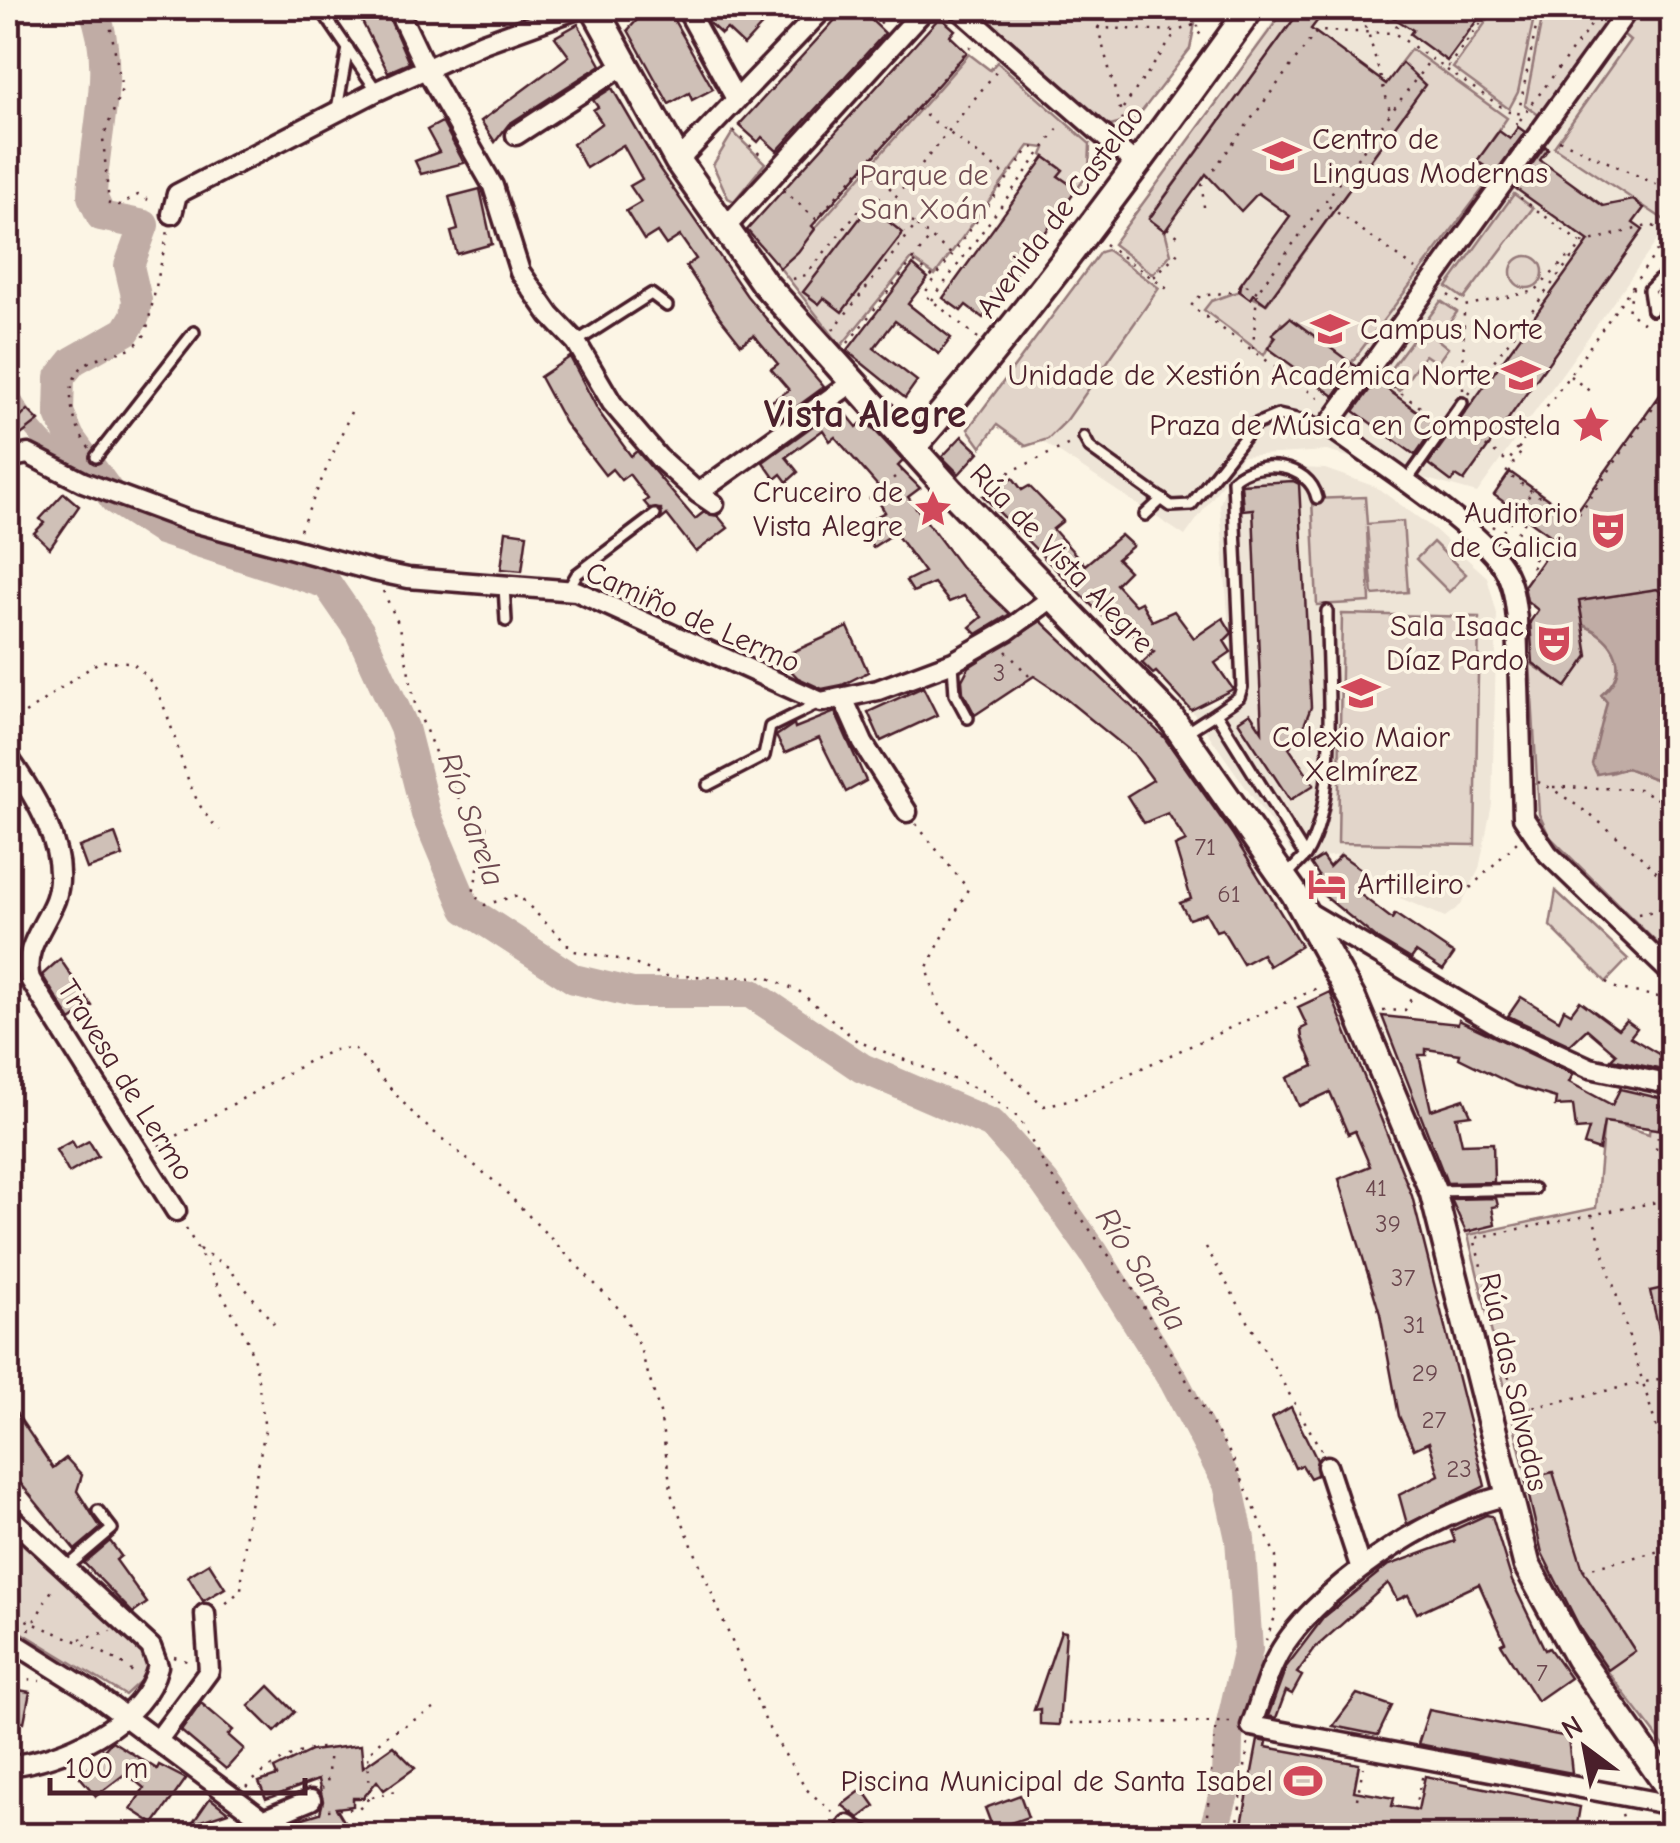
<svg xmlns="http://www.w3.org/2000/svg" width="1680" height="1843" font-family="'Comic Neue',sans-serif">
  <rect width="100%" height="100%" fill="#fcf5e5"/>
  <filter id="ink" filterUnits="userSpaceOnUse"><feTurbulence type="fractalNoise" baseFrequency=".01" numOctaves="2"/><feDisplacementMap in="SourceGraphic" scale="20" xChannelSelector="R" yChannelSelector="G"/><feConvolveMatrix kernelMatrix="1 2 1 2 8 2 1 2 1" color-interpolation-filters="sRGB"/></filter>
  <g filter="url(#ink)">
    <g fill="#eee5d7">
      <path d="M 1282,8 L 1665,8 L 1659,238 L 1477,493 L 1327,451 L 1242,456 L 1185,536 L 1010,420 L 1124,235 Z"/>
      <path d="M 1246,466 L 1325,469 L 1376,487 L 1434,529 L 1487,577 L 1497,614 L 1492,804 L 1479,869 L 1461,905 L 1445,917 L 1400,898 L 1342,855 L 1321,857 L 1304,870 L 1192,711 L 1220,701 L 1233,686 L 1220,504 L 1230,475 Z"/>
    </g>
    <g fill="#e2d5ca" stroke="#967a7a" stroke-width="2.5">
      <path d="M 975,8 L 1182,8 L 1195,23 L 1190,49 L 1136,119 L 1107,127 Z"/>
      <path d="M 1286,8 L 1302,8 L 1149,218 L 1165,231 L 1171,254 L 1153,274 L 1113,244 Z"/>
      <path d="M 1496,8 L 1536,8 L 1518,92 L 1509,109 L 1453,68 Z"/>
      <path d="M 1544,8 L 1623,8 L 1540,116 L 1525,105 Z"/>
      <path d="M 1635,8 L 1672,8 L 1672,225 L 1554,147 L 1630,40 L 1618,30 Z"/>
      <path d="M 1411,49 L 1507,118 L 1478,161 L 1495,173 L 1351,363 L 1281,323 L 1264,355 L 1204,310 L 1211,301 L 1239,291 L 1267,304 L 1424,86 L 1398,66 Z"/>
      <path d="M 969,54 L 990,70 L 997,62 L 1090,144 L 1089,173 L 1077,189 L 1058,176 L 1062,169 L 1042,155 L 1045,148 L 1029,146 L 935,275 L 912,259 L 841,346 L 780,268 Z"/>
      <path d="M 733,132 L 765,163 L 734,201 L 728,198 L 713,165 Z"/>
      <path d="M 1514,194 L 1533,208 L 1464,299 L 1447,287 Z"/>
      <path d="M 1107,250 L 1159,288 L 1067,420 L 1048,439 L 1026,446 L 997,425 L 981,447 L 968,429 L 1100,252 Z"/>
      <circle cx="1527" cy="272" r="16"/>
      <path d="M 1441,301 L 1457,312 L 1437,339 L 1448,348 L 1437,363 L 1425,355 L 1399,391 L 1383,379 Z"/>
      <path d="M 1365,497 L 1367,524 L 1403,521 L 1408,592 L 1373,595 L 1367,527 L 1370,602 L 1317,605 L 1312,499 Z"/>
      <path d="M 1433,542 L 1466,574 L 1449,592 L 1416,559 Z"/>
      <path d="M 1342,614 L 1479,617 L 1475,845 L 1338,843 Z"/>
      <path d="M 1583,625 C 1614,638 1632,668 1602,695 L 1607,702 L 1596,756 L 1610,773 L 1627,768 L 1655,779 L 1672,778 L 1672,958 L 1549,836 L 1539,814 L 1530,663 L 1566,687 L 1587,656 Z"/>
      <path d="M 1556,891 L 1628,959 L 1606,982 L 1550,926 Z"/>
      <path d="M 1651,1111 L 1666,1112 L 1672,1145 L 1672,1757 C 1632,1701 1576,1638 1550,1574 L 1468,1235 L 1596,1208 L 1604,1120 L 1649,1134 Z"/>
      <path d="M 8,1520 L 145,1648 L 150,1672 L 125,1695 L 8,1624 Z"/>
    </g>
    <path fill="#c0aca5" stroke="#917474" stroke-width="2.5" d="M 1657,589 L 1672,600 L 1672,778 L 1655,779 L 1627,768 L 1597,774 L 1592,764 L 1607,702 L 1601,695 C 1633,669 1614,638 1583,625 L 1579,601 Z"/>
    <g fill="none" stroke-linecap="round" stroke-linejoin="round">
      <path stroke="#c0aca5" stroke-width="18" d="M 8,391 C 25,422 55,463 91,471"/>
      <path stroke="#c0aca5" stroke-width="30" d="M 93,8 C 118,66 94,134 92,196 L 101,216 L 144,225 L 129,266 L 137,300 L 135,316 L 126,331 L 73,361 L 60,377 L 59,412 L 70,438 L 115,500 L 161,530 L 327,584 L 360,632 L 404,728 L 426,814 L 466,909 L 574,979 L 633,993 L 751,993 L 862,1068 L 992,1124 L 1044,1182 L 1094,1253 L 1174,1381 L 1228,1484 L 1240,1539 L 1248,1649 L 1228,1737 L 1227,1783 L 1212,1836"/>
    </g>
    <g fill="#cfc0b7" stroke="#4a1f2b" stroke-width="2.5">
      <path d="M 355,8 L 385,8 L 409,63 L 388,72 Z"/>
      <path d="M 648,8 L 667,8 L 713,89 L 692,100 L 689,93 L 669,104 L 628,30 Z"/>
      <path d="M 716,8 L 778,8 L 744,45 L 727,29 L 721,34 L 708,22 L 706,18 Z"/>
      <path d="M 846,8 L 878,8 L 869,18 L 885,33 L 777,151 L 762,137 L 758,142 L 739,125 Z"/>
      <path d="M 1302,8 L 1327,8 L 1311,29 L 1386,84 L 1402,63 L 1425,85 L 1266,304 L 1253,294 L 1250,299 L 1239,291 L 1240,285 L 1290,216 L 1258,193 L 1241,211 L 1206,174 L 1165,231 L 1149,219 Z"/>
      <path d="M 1378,8 L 1486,8 L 1447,61 L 1410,34 L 1413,30 Z"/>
      <path d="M 940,17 L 955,30 L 950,36 L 967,52 L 812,226 L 815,229 L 798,252 L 780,268 L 747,230 Z"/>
      <path d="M 578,24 L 601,65 L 509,124 L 495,142 L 481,121 L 569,56 L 555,37 Z"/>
      <path d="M 612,88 L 659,168 L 747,296 L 824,387 L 776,422 L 764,406 L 789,390 L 771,369 L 778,364 L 754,335 L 741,344 L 719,316 L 686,266 L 696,259 L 680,236 L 666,245 L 657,232 L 644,240 L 626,211 L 641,202 L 630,186 L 642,179 L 623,145 L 586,168 L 573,144 L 602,123 L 593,110 L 598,107 L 593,100 Z"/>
      <path d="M 442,122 L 464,163 L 421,174 L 415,161 L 439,152 L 427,130 Z"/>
      <path d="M 1518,127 L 1525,132 L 1495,173 L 1477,161 L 1499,131 L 1510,139 Z"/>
      <path d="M 1545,146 L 1548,149 L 1540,160 L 1603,206 L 1633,200 L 1644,208 L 1633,223 L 1643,230 L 1464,481 L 1456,476 L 1452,482 L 1428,464 L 1589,241 L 1515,188 Z"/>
      <path d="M 1045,157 L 1063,170 L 1058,176 L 1077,189 L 983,318 L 966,305 L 961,311 L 943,298 Z"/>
      <path d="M 480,189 L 492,244 L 457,254 L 451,232 L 458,230 L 449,197 Z"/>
      <path d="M 874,200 L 890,212 L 885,219 L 903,233 L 842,312 L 824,298 L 819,304 L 803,292 Z"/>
      <path d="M 913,265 L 928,278 L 908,304 L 951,338 L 939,354 L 895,321 L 874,348 L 917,381 L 905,398 L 847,351 Z"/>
      <path d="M 1290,318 L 1355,366 L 1334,396 L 1268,348 L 1276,337 L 1272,334 Z"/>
      <path d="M 570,357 L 599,412 L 631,456 L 637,451 L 695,519 L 704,512 L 718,516 L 728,528 L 696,552 L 667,515 L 661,520 L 661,509 L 650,509 L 644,502 L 648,499 L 629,474 L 621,480 L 612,469 L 605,475 L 565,423 L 540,377 Z"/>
      <path d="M 1672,378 L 1672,600 L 1657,589 L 1579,601 L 1588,656 L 1566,687 L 1533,663 L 1530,622 L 1538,610 L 1527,601 L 1524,586 L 1557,540 L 1494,495 L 1510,472 L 1573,517 Z"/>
      <path d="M 1376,381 L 1436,425 L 1415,455 L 1354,411 Z"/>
      <path d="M 8,403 L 18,420 L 28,410 L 39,421 L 8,445 Z"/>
      <path d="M 840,406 L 857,427 L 865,420 L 903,461 L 898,466 L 920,488 L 908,497 L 961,567 L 1010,614 L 977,634 L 970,627 L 982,617 L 964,596 L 949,602 L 934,583 L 913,592 L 906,581 L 924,572 L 895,533 L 873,547 L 859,526 L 885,512 L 877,499 L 883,492 L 835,437 L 830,441 L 823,430 L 786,457 L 798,472 L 787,482 L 781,474 L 775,479 L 763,462 Z"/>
      <path d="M 962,436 L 979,452 L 959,474 L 942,457 Z"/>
      <path d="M 1013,478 L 1022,490 L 1029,486 L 1063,521 L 1053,529 L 1085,565 L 1121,535 L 1133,546 L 1117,559 L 1129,571 L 1116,584 L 1135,605 L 1141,602 L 1152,621 L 1174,611 L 1194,638 L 1223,618 L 1232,633 L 1224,641 L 1231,652 L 1215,663 L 1233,689 L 1191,710 L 1156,672 L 1153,674 L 1142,663 L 1154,652 L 1120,623 L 1115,629 L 983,496 Z"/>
      <path d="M 1293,481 L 1299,484 L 1311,707 L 1303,728 L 1289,748 L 1314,785 L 1290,800 L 1238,721 L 1250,713 L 1262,731 L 1253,509 L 1243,510 L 1241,484 Z"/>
      <path d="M 64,493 L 79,506 L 50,548 L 34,533 L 44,523 L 40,519 Z"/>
      <path d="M 506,531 L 527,534 L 522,571 L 501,569 Z"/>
      <path d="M 1041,621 L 1164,737 L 1233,835 L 1301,946 L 1269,966 L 1262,954 L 1243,964 L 1222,929 L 1216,931 L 1206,913 L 1189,919 L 1180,903 L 1191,899 L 1175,846 L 1186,841 L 1168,813 L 1144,823 L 1127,796 L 1153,780 L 1134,754 L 1056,691 L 1034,676 L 975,715 L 963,692 L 962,680 L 969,667 Z"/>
      <path d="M 848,627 L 868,672 L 842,685 L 822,689 L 798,678 L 779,658 Z"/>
      <path d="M 923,687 L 937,715 L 881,741 L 868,712 Z"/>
      <path d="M 835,712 L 866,781 L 846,792 L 819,738 L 785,753 L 776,736 L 794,724 L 795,728 Z"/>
      <path d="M 115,834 L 123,856 L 87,869 L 79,847 Z"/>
      <path d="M 1341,855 L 1368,874 L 1357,892 L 1392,919 L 1395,914 L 1454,954 L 1443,970 L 1416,952 L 1411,959 L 1376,938 L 1311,885 L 1319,876 L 1311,864 L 1322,857 L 1329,867 Z"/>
      <path d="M 60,959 L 92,1006 L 71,1021 L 42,975 Z"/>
      <path d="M 1330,992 L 1412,1196 L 1485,1486 L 1407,1524 L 1399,1495 L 1439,1475 L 1429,1442 L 1414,1449 L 1399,1416 L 1380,1314 L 1339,1179 L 1370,1166 L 1355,1131 L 1348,1134 L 1330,1092 L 1299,1106 L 1287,1078 L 1314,1066 L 1302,1038 L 1301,1029 L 1307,1026 L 1298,1007 Z"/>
      <path d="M 1521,997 L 1559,1020 L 1564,1009 L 1571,1013 L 1580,1001 L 1618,1029 L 1626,1020 L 1637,1028 L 1630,1037 L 1672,1062 L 1672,1072 L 1611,1059 L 1616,1054 L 1587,1029 L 1570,1045 L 1508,1016 Z"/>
      <path d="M 1382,1016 L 1458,1024 L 1459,1020 L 1573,1074 L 1569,1082 L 1612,1105 L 1620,1089 L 1672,1101 L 1672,1131 L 1604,1122 L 1599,1150 L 1584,1145 L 1589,1129 L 1576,1130 L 1573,1105 L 1555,1106 L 1556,1098 L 1516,1086 L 1459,1058 L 1460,1054 L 1426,1049 L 1426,1055 L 1419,1055 L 1431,1110 L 1464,1099 L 1471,1115 L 1456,1117 L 1462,1144 L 1493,1143 L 1494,1182 L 1447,1183 Z"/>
      <path d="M 72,1141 L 76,1148 L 89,1141 L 98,1156 L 69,1173 L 56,1150 Z"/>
      <path d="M 1496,1198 L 1498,1206 L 1492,1207 L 1495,1225 L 1466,1232 L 1451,1199 Z"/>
      <path d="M 1672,1286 L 1672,1362 L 1667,1363 L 1650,1291 Z"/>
      <path d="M 8,1401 L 53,1468 L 66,1458 L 82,1475 L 77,1491 L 101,1528 L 75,1550 L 8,1468 Z"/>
      <path d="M 1291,1407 L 1317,1460 L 1317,1475 L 1310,1478 L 1302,1465 L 1295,1468 L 1272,1418 Z"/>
      <path d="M 1553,1472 L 1583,1570 L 1635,1651 L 1608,1670 L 1582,1632 L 1542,1553 L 1525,1479 Z"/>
      <path d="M 1486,1515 L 1492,1516 L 1512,1581 L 1545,1650 L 1549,1648 L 1570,1678 L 1537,1701 L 1501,1644 L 1505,1642 L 1479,1584 L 1417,1613 L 1408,1595 L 1397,1600 L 1388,1583 L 1315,1648 L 1297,1673 L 1302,1676 L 1292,1694 L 1286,1691 L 1276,1718 L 1268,1716 L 1286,1667 L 1324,1617 L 1387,1566 L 1455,1541 L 1451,1531 Z"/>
      <path d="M 110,1541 L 121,1556 L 116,1560 L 147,1603 L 133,1613 L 84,1563 Z"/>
      <path d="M 209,1563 L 225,1588 L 203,1601 L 188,1576 Z"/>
      <path d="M 1061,1631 L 1066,1632 L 1059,1725 L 1040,1724 L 1040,1709 L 1034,1710 Z"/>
      <path d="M 269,1686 L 295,1712 L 275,1732 L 249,1706 Z"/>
      <path d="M 8,1688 L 30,1692 L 24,1722 L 8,1719 Z"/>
      <path d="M 1357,1694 L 1392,1706 L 1378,1735 L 1333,1726 Z"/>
      <path d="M 201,1703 L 233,1730 L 228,1735 L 244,1749 L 226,1769 L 181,1731 Z"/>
      <path d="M 1429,1710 L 1568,1737 L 1572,1773 L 1418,1744 Z"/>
      <path d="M 1258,1740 L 1267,1742 L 1266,1747 L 1359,1764 L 1354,1791 L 1394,1798 L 1392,1806 L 1418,1810 L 1425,1776 L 1580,1807 L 1575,1836 L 1269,1836 L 1241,1830 Z"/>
      <path d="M 112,1741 L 157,1769 L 159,1765 L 186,1779 L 154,1824 L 131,1809 L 144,1788 L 126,1773 L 96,1796 L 80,1777 Z"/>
      <path d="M 361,1745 L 363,1767 L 393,1746 L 415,1768 L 384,1790 L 377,1781 L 363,1798 L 353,1798 L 353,1806 L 336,1808 L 353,1836 L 305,1836 L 293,1821 L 320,1813 L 323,1801 L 318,1780 L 266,1799 L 259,1782 L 277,1776 L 274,1769 L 311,1751 Z"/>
      <path d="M 863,1789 L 875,1806 L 859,1818 L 842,1805 Z"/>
      <path d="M 1020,1795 L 1028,1817 L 993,1829 L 985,1808 Z"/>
      <path d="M 210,1798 L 228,1812 L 192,1824 Z"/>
    </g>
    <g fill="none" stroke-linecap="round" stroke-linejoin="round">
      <g stroke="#4a1f2b" stroke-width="16">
        <g id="lane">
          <path d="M 320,8 L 377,91"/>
          <path d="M 337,109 L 348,48"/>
          <path d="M 1652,310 L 1649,290 L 1659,280 L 1672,277"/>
          <path d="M 1652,310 L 1660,292 L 1672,286"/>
          <path d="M 576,342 L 651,294 L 667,306"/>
          <path d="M 1084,437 L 1090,448 L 1171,506 L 1191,505 L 1254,425 L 1278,415 L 1328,426"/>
          <path d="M 96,457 L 194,332"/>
          <path d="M 1406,482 L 1462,403"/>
          <path d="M 1145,515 L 1162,499"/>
          <path d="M 504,586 L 506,621"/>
          <path d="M 568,589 L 577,574 L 655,515"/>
          <path d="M 953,664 L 955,694 L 968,718"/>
          <path d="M 1185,733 L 1216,713"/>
          <path d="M 708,785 L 764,756 L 770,727 L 821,702"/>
          <path d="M 1305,856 C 1341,799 1326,680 1327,611"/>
          <path d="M 1286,876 L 1305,856 L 1216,713 L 1239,697 L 1242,687 L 1233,480 C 1257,458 1309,463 1317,498"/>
          <path d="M 1435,1191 L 1534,1189"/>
          <path d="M 65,1569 L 112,1529 L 98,1511"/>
          <path d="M 243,1836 L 258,1814"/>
        </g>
      </g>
      <g stroke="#4a1f2b" stroke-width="25">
        <g id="street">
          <path d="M 397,8 L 427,71 L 493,186 L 520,272 L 550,315 L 576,342 L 612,403 L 659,458 L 698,493 L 853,382"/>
          <path d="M 686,8 L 736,99"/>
          <path d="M 958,8 L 1137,165"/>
          <path d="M 1629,8 L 1328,426 C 1372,458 1476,525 1503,567 C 1513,583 1515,601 1517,619 L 1523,817 L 1548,854 L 1672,974"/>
          <path d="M 516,135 L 624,65"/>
          <path d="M 678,161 L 824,8"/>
          <path d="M 172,214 L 177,194 L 377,91 L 483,43 L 580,8"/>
          <path d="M 724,229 L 926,8"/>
          <path d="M 8,458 L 28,454 L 83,482 L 186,520 L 374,571 L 408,578 L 576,591 L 821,702 L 878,690 L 953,662 L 1007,631 L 1052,598"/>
          <path d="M 698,493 L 714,504"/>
          <path d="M 843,698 L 863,743 L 907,812"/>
          <path d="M 8,757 C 33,793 72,853 55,900 C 45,926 22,950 30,979 L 176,1211"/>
          <path d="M 1306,911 L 1503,1028 L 1590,1068 L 1672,1085"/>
          <path d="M 1327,1466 L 1360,1566"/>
          <path d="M 1508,1496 C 1435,1508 1307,1594 1275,1661 C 1265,1681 1259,1705 1251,1726 L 1662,1803 L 1672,1801"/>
          <path d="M 8,1515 L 151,1647 L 158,1666 C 143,1725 62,1760 8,1766"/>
          <path d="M 8,1639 L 89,1690 L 285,1836"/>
          <path d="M 158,1740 L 209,1671 L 205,1614"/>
          <path d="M 265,1819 L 311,1800"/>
          <path d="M 848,1825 L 864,1836"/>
        </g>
      </g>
      <g stroke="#4a1f2b" stroke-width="32">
        <g id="secondary">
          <path d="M 594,8 L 678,161 L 764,283 L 952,492 L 1171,718 L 1294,893 L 1353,1000 L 1433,1192 L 1527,1565 L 1578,1658 L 1672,1792"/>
          <path d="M 913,447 C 1034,307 1143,158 1251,8"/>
        </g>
      </g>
      <g stroke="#4a1f2b" stroke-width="2.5" stroke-dasharray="2.5 8" stroke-linecap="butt">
        <path d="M 107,8 L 122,89 L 103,138 L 109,204 L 120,205 L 138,195 L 155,203"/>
        <path d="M 864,8 L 886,27"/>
        <path d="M 1179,8 L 1203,38"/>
        <path d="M 1191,8 L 1196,8"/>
        <path d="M 1354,8 L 1368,32 L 1390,111"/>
        <path d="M 1369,8 L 1397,26 L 1395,31"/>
        <path d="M 993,15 L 1000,8"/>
        <path d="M 1197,27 L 1214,10 L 1222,12"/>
        <path d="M 1098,28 L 1110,8"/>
        <path d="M 971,46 L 916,108 L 1007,176"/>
        <path d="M 1447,70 L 1515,116"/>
        <path d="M 1123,108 L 1176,33"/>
        <path d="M 1520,120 L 1604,8"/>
        <path d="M 1122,130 L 1124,124 L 1098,28 L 1177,31 L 1194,25"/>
        <path d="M 734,131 L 765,159"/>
        <path d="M 1514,135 L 1540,8"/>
        <path d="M 1559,140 L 1658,185 L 1672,205"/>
        <path d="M 865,167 L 897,194"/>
        <path d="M 783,190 L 816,219 L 915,109"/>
        <path d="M 889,205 L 1000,67"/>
        <path d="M 1204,207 L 1202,185 L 1317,31 L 1394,33 L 1446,69 L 1492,8"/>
        <path d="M 917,226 L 930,237"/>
        <path d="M 1167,228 L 1182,239"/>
        <path d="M 1582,243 L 1651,225 L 1672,235"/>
        <path d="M 1105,244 L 1173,293"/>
        <path d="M 914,262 L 935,278"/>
        <path d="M 1416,269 L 1324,203 L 1430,60"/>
        <path d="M 1154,277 L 1181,249"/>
        <path d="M 793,279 L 806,275 L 873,193 L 916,225 L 833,330"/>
        <path d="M 1633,287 L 1628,312 L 1643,323"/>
        <path d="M 1257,292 L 1243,283 L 1231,292 L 1200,296 L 1191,306 L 1324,402"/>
        <path d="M 1448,295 L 1464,306 L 1535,291 L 1573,252"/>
        <path d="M 932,300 L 1062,123"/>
        <path d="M 978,338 L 924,294 L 1028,150 L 1035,147 L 1040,151"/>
        <path d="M 848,343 L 931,237 L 952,255"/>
        <path d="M 1253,349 L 1257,292 L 1323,204"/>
        <path d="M 1570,376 L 1592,393"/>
        <path d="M 1384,381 L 1434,417"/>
        <path d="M 1463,390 L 1464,308"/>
        <path d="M 1469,394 L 1582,244 L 1518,196"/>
        <path d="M 1460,428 L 1508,462 L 1670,233"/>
        <path d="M 1518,447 L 1523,450 L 1506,473 L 1574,521 L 1672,381"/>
        <path d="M 89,448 C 70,422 57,371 98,358 C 118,351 133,353 146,333 L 168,231"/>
        <path d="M 980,486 L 1072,443"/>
        <path d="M 869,499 L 902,471"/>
        <path d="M 1492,526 L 1537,561 L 1528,573"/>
        <path d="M 300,530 L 351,412"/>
        <path d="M 1503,531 L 1531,493"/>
        <path d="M 1511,541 L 1541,500"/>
        <path d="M 383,591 L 400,627 L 415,704 L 444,774 L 471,818 L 486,827 L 473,894 L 485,905 L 518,895 L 574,951 L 624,960 L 665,976 L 767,977 L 800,992 L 857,1041 L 983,1091 L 1019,1118 L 1048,1172 L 1131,1286 L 1233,1459 L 1276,1557 L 1275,1617 L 1266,1640"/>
        <path d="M 1006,651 L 1029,676"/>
        <path d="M 8,725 L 100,661 L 130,662 C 181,693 172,790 220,830"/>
        <path d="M 1538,782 C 1567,793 1659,866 1672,892"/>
        <path d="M 1553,787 L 1639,789 L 1672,806"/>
        <path d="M 916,824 L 968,889 L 927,967 L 937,1003 L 950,1019 L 1044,1106 L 1076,1098 L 1322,986"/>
        <path d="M 1470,888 L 1518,841"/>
        <path d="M 1638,914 L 1672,908"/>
        <path d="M 1606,982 L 1616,988 L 1672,1000"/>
        <path d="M 1383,1011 L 1405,1010 L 1412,997"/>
        <path d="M 1658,1012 L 1671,1002"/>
        <path d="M 159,1146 L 309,1061 L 334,1050 L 354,1048 L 418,1119 L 500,1186 L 623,1313 L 640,1348 L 660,1413 L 672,1496 L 707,1582 L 768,1727 L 806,1789 L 836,1815"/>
        <path d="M 1656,1149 L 1663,1104"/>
        <path d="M 1592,1214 L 1672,1479"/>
        <path d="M 186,1228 L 246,1337 L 256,1366 L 265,1430 L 247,1521 L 241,1590 L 223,1606"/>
        <path d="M 1206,1247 L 1321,1450"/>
        <path d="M 199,1249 L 228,1267 L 279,1330"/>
        <path d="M 1531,1408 L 1515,1402 L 1474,1238 L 1672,1199"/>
        <path d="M 1513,1412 L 1672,1376"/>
        <path d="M 1583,1570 L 1672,1548"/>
        <path d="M 8,1610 C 48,1635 98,1642 135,1674"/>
        <path d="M 29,1630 L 55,1585"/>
        <path d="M 80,1639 L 111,1631"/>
        <path d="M 174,1657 L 190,1662"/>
        <path d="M 8,1676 L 40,1681"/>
        <path d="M 1070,1723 L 1233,1722"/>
        <path d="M 246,1787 C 267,1767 300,1746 330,1748 L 327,1785 L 322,1788"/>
        <path d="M 372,1797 L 396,1791"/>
        <path d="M 1357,1799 L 1363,1767"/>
        <path d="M 328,1810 L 359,1808 L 370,1797 L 368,1754 L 385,1736 L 434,1709"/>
        <path d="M 1414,1810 L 1423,1774"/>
        <path d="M 1622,1814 L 1630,1836"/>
        <path d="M 1237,1830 L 1248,1744"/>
        <path d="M 1205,1836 L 1216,1722"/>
      </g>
      <use href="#lane" stroke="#fcf5e5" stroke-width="9"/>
      <use href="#street" stroke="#fcf5e5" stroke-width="18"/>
      <use href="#secondary" stroke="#fcf5e5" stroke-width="25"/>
    </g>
  </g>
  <defs>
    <g id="university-bare" transform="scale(3)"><path d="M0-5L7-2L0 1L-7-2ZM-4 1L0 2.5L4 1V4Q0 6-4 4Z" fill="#d1495b" stroke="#fcf5e5" stroke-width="2.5" paint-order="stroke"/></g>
    <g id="sight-bare" transform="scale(3)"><path d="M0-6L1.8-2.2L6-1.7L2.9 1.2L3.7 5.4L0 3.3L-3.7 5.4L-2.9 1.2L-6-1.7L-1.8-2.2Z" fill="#d1495b" stroke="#fcf5e5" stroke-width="2.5" paint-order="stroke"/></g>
    <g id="theatre-bare" transform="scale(3)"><path d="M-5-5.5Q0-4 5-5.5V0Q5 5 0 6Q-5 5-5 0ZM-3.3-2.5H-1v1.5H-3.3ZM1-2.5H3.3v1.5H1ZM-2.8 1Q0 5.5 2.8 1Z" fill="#d1495b" stroke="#fcf5e5" stroke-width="2.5" paint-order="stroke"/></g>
    <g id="school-bare" transform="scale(3)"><path d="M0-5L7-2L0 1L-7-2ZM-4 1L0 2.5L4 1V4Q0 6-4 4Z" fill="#d1495b" stroke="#fcf5e5" stroke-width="2.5" paint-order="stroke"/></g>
    <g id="hotel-bare" transform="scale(3)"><path d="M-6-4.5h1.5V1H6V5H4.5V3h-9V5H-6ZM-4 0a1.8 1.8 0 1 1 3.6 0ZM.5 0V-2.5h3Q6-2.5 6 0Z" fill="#d1495b" stroke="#fcf5e5" stroke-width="2.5" paint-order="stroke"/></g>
    <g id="stadium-bare" transform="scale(3)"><path d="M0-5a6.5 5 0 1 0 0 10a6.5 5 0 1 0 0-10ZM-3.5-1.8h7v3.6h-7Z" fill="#d1495b" stroke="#fcf5e5" stroke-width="2.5" paint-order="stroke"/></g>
  </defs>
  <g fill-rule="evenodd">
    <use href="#university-bare" x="1282" y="156"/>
    <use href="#university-bare" x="1330" y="329"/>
    <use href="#university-bare" x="1521" y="375"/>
    <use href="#sight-bare" x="1591" y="425"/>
    <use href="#sight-bare" x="933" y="509"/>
    <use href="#theatre-bare" x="1608" y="530"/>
    <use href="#theatre-bare" x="1554" y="643"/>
    <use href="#school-bare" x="1361" y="693"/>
    <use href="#hotel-bare" x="1327" y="884"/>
    <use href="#stadium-bare" x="1303" y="1781"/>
  </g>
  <g text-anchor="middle" stroke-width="8" stroke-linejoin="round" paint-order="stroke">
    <g font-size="25" fill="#6b474e">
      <text x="999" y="681">3</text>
      <text x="1205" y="855">71</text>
      <text x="1229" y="902">61</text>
      <text x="1376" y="1196">41</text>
      <text x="1388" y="1232">39</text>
      <text x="1403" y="1286">37</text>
      <text x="1414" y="1333">31</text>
      <text x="1425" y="1381">29</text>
      <text x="1434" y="1428">27</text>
      <text x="1459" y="1477">23</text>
      <text x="1542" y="1681">7</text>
    </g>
    <g font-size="30" fill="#4a1f2b" stroke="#fcf5e5" text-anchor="end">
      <text x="1312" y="149" text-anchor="start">Centro de<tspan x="1312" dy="34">Linguas Modernas</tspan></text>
      <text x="1360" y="339" text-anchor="start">Campus Norte</text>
      <text x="1491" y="385">Unidade de Xestión Académica Norte</text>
      <text x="1561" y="435">Praza de Música en Compostela</text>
      <text x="903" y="502">Cruceiro de<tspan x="903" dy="34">Vista Alegre</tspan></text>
      <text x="1578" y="523">Auditorio<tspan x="1578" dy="34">de Galicia</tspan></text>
      <text x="1524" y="636">Sala Isaac<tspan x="1524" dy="34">Díaz Pardo</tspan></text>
      <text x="1361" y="747" text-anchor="middle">Colexio Maior<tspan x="1361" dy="34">Xelmírez</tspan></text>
      <text x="1357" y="894" text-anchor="start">Artilleiro</text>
      <text x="1273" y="1791">Piscina Municipal de Santa Isabel</text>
    </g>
    <g font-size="30" fill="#704c53" stroke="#fcf5e5">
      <text x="924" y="185">Parque de<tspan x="924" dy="34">San Xoán</tspan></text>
    </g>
    <g font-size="30" fill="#4a1f2b" stroke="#fcf5e5">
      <text transform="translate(1060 211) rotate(-53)" y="10">Avenida de Castelao</text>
      <text transform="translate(1062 558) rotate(46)" y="10">Rúa de Vista Alegre</text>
      <text transform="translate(693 617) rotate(24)" y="10">Camiño de Lermo</text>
      <text transform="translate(126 1080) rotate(58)" y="10">Travesa de Lermo</text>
      <text transform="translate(1514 1382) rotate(77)" y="10">Rúa das Salvadas</text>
    </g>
    <g font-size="32" font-style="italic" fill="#6d4950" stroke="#fcf5e5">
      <text transform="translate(472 819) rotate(70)" y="11">Río Sarela</text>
      <text transform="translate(1142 1269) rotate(57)" y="11">Río Sarela</text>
    </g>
    <g font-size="40" font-weight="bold" fill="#4a1f2b" stroke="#fcf5e5">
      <text x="865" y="427">Vista Alegre</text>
    </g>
  </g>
  <rect width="1680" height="1843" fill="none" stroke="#fcf5e5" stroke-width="40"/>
  <rect x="20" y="20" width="1640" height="1803" fill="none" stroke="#4a1f2b" stroke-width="4" filter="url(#ink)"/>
  <g transform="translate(1585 1748) rotate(328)" stroke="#fcf5e5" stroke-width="8" paint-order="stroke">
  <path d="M0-8L18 38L0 25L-18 38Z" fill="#4a1f2b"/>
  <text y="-15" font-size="28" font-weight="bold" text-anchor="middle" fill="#4a1f2b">N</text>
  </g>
  <path d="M50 1778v15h255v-15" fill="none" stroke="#4a1f2b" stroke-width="5"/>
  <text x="65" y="1778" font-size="30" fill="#4a1f2b" stroke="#fcf5e5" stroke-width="8" paint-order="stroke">100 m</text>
</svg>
